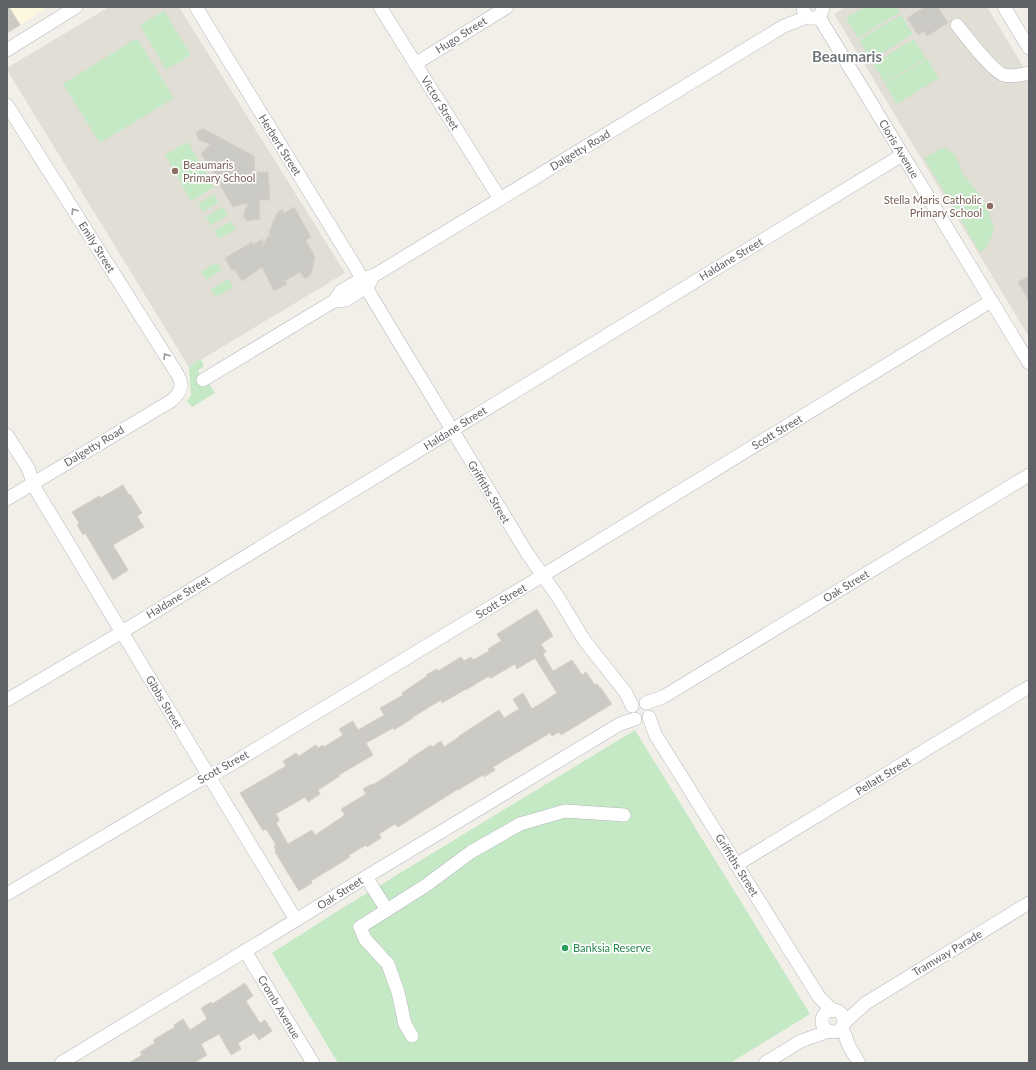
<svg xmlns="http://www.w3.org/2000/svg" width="1036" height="1070" font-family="Lato,sans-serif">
  <rect width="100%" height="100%" fill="#f1efe8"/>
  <path fill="#fef7e0" d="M 7,7 L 49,7 L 7,33 Z"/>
  <g fill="#e1ded6">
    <path d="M 109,7 L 179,7 L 345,273 L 189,367 L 7,70 L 7,68 Z"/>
    <path d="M 846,7 L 987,7 L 1029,76 L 1029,337 L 834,14 Z"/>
  </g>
  <g fill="#c5e8c5">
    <path d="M 865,7 L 896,7 L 900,12 L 858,38 L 846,18 Z"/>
    <path d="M 164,11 L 191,55 L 166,70 L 140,25 Z"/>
    <path d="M 901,15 L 913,34 L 871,60 L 859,40 Z"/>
    <path d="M 137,38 L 174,98 L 100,143 L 63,84 Z"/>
    <path d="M 914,39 L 926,58 L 885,83 L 873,64 Z"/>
    <path d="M 927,59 L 939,78 L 897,104 L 885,84 Z"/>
    <path d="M 188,142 L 214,187 L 191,201 L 165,155 Z"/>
    <path d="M 944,147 L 955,155 L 963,174 L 982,198 L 988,211 L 994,228 L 992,236 L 986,249 L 980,252 L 924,158 Z"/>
    <path d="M 214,194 L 219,202 L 203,212 L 198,204 Z"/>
    <path d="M 222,207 L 228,215 L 211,225 L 206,217 Z"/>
    <path d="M 231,221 L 236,229 L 219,239 L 214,231 Z"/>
    <path d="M 217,262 L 222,270 L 206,280 L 201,272 Z"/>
    <path d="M 228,279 L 233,287 L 216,297 L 211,289 Z"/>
    <path d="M 201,359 L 204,366 L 198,371 L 202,380 L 209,384 L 215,393 L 192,407 L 187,401 L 191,395 L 189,367 Z"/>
    <path d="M 635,730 L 810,1014 L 730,1063 L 338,1063 L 272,953 L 336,912 Z"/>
  </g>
  <g fill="#cccac5" stroke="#d6d1c6" fill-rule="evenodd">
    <path d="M 7,7 L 9,7 L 20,25 L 7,33 Z"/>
    <path d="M 925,7 L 938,7 L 948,23 L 927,36 L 924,31 L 918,35 L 907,18 Z"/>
    <path d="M 204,129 L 254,156 L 255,172 L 268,172 L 270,200 L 259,200 L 260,219 L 247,221 L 243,216 L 248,203 L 233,207 L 220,185 L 221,184 L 201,154 L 210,144 L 199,140 L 196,134 L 199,130 Z"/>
    <path d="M 294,207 L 311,237 L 306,240 L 315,257 L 311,274 L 305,279 L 300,272 L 285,281 L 287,284 L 274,291 L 262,267 L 242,281 L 234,269 L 232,271 L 225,258 L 252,242 L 253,244 L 263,239 L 263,246 L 267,237 L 270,235 L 269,232 L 277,213 L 282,209 L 284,213 Z"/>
    <path d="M 1029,276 L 1029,301 L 1018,282 Z"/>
    <path d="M 123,485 L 129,495 L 130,494 L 142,513 L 137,516 L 144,527 L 113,545 L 128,570 L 113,580 L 85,533 L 83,535 L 77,525 L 79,523 L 72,512 L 99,496 L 100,498 Z"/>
    <path d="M 537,609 L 553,636 L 541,644 L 546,652 L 543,654 L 553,671 L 572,660 L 582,675 L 586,672 L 595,685 L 597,684 L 600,688 L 601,688 L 612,704 L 561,735 L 559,732 L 552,736 L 550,733 L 493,767 L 495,770 L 484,777 L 483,775 L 458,790 L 458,789 L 398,827 L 395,824 L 379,834 L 381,838 L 367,847 L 366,845 L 349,855 L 350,857 L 311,881 L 312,883 L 299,891 L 275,852 L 276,851 L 274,846 L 276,845 L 266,829 L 263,831 L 240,793 L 286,766 L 283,761 L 296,753 L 299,756 L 316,745 L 318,748 L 323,745 L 324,747 L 343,735 L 339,729 L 353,721 L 358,730 L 384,715 L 380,708 L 403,695 L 402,693 L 427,676 L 426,675 L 437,669 L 438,671 L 461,657 L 464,661 L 471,657 L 473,660 L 489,651 L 488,649 L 501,641 L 497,634 ZM 535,658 L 557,693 L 532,709 L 523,693 L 513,699 L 519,709 L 504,718 L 499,710 L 459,736 L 459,737 L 444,747 L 441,741 L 432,747 L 431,745 L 408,760 L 409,761 L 373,785 L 372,784 L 363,789 L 366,794 L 341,809 L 345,815 L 315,835 L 312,830 L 288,844 L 276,823 L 279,821 L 278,820 L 279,819 L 276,814 L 305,797 L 308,802 L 320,794 L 318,790 L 340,776 L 339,775 L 373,755 L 366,743 L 393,728 L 394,730 L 413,718 L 413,717 L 441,700 L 442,703 L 466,689 L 466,690 L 489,676 L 490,678 L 491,678 L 515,664 L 517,669 Z"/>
    <path d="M 245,983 L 253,996 L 246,1001 L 260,1023 L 265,1020 L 272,1031 L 259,1040 L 254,1033 L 238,1043 L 241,1049 L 231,1055 L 219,1034 L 201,1044 L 207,1055 L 194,1063 L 129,1063 L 142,1055 L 140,1052 L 155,1043 L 153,1040 L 175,1027 L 174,1025 L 183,1019 L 190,1030 L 207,1019 L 201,1008 L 211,1002 L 212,1004 Z"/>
  </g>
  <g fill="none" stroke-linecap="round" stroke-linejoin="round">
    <g stroke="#b5b8bc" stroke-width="14">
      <g id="minor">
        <path d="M 196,7 L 356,268 L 371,296 L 527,553 L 558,597 L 584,640 L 626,693 L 632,706"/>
        <path d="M 380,7 L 500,199"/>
        <path d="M 803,7 C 804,22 822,22 823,7"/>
        <path d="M 1004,7 L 1029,48"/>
        <path d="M 819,17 L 1029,363"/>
        <path d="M 957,25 C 965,35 993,72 1004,75 C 1012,77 1021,75 1029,73"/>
        <path d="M 7,50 L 76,7"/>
        <path d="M 415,64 L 507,7"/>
        <path d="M 7,105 L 176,372 C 184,384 182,392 171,401 L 7,499"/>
        <path d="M 334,301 L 341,291 L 358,281 L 375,275 L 784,26 L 807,17"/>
        <path d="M 203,380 L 334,301 L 346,300 L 366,287 L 371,281"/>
        <path d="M 7,435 L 28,468 L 36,490 L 296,920"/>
        <path d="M 7,700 L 117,635 L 902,155"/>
        <path d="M 646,703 L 663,697 L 1029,475"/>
        <path d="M 649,717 L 655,734 L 819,997 L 833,1011"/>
        <path d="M 736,865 L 1029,687"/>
        <path d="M 366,877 L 387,910"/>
        <path d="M 7,894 L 198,781 L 220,771 L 532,582 L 991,301"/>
        <path d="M 245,951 L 313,1063"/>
        <circle cx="833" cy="1021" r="11"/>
        <path d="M 844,1023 L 866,1003 L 1029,903"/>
        <path d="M 842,1027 L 849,1046 L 859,1063"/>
        <path d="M 412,1036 L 405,1024 L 398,992 L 388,964 L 365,939 L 360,927 L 425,886 L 471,852 L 520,824 L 565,811 L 624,815"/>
        <path d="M 61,1063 L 296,920 L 366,877 L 620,724 L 635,719"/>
        <path d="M 765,1063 L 801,1041 L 829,1031"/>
      </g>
    </g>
    <use href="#minor" stroke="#fff" stroke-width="13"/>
  </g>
  <defs><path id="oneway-chevron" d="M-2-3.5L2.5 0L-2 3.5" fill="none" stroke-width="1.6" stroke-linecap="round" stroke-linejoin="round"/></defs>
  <g stroke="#979a9d">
    <use href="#oneway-chevron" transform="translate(74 211) rotate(-122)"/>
    <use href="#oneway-chevron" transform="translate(166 356) rotate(-122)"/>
  </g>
  <g fill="#8d6e63" stroke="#fff" stroke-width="1.5">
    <circle cx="175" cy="171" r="4"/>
    <circle cx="990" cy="206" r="4"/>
  </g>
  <circle fill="#2e9e5b" stroke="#fff" stroke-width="1.5" cx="565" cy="948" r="4"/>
  <g text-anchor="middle" stroke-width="3.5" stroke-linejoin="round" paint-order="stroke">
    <g font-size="11" fill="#5f6368" stroke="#fff">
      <text transform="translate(461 35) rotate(-32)" y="4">Hugo Street</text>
      <text transform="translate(440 103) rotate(58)" y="4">Victor Street</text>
      <text transform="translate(280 145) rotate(58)" y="4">Herbert Street</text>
      <text transform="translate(899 149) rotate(59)" y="4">Cloris Avenue</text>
      <text transform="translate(580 150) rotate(-31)" y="4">Dalgetty Road</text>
      <text transform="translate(97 247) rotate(58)" y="4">Emily Street</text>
      <text transform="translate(731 259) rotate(-31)" y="4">Haldane Street</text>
      <text transform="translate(455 428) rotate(-32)" y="4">Haldane Street</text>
      <text transform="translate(777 432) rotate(-31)" y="4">Scott Street</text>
      <text transform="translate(94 446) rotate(-31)" y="4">Dalgetty Road</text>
      <text transform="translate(489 492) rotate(59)" y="4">Griffiths Street</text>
      <text transform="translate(846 586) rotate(-31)" y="4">Oak Street</text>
      <text transform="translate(178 597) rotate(-31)" y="4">Haldane Street</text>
      <text transform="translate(501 601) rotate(-31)" y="4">Scott Street</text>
      <text transform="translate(164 702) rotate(59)" y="4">Gibbs Street</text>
      <text transform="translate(223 767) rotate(-29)" y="4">Scott Street</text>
      <text transform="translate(883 776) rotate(-31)" y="4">Pellatt Street</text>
      <text transform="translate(737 865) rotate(58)" y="4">Griffiths Street</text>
      <text transform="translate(340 893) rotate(-32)" y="4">Oak Street</text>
      <text transform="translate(947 953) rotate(-31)" y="4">Tramway Parade</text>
      <text transform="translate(279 1007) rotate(59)" y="4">Cromb Avenue</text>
    </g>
    <g font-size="11" fill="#785e54" stroke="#fff" text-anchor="start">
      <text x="183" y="169">Beaumaris<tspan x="183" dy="13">Primary School</tspan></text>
      <text x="982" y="204" text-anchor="end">Stella Maris Catholic<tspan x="982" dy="13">Primary School</tspan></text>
    </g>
    <g font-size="11" fill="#27864d" stroke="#fff" text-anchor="start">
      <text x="573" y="952">Banksia Reserve</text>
    </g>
    <g font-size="15" font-weight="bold" fill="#70757a" stroke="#fff">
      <text x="847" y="62">Beaumaris</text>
    </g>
  </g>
  <rect width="1036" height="1070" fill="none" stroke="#5f6368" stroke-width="16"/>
</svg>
